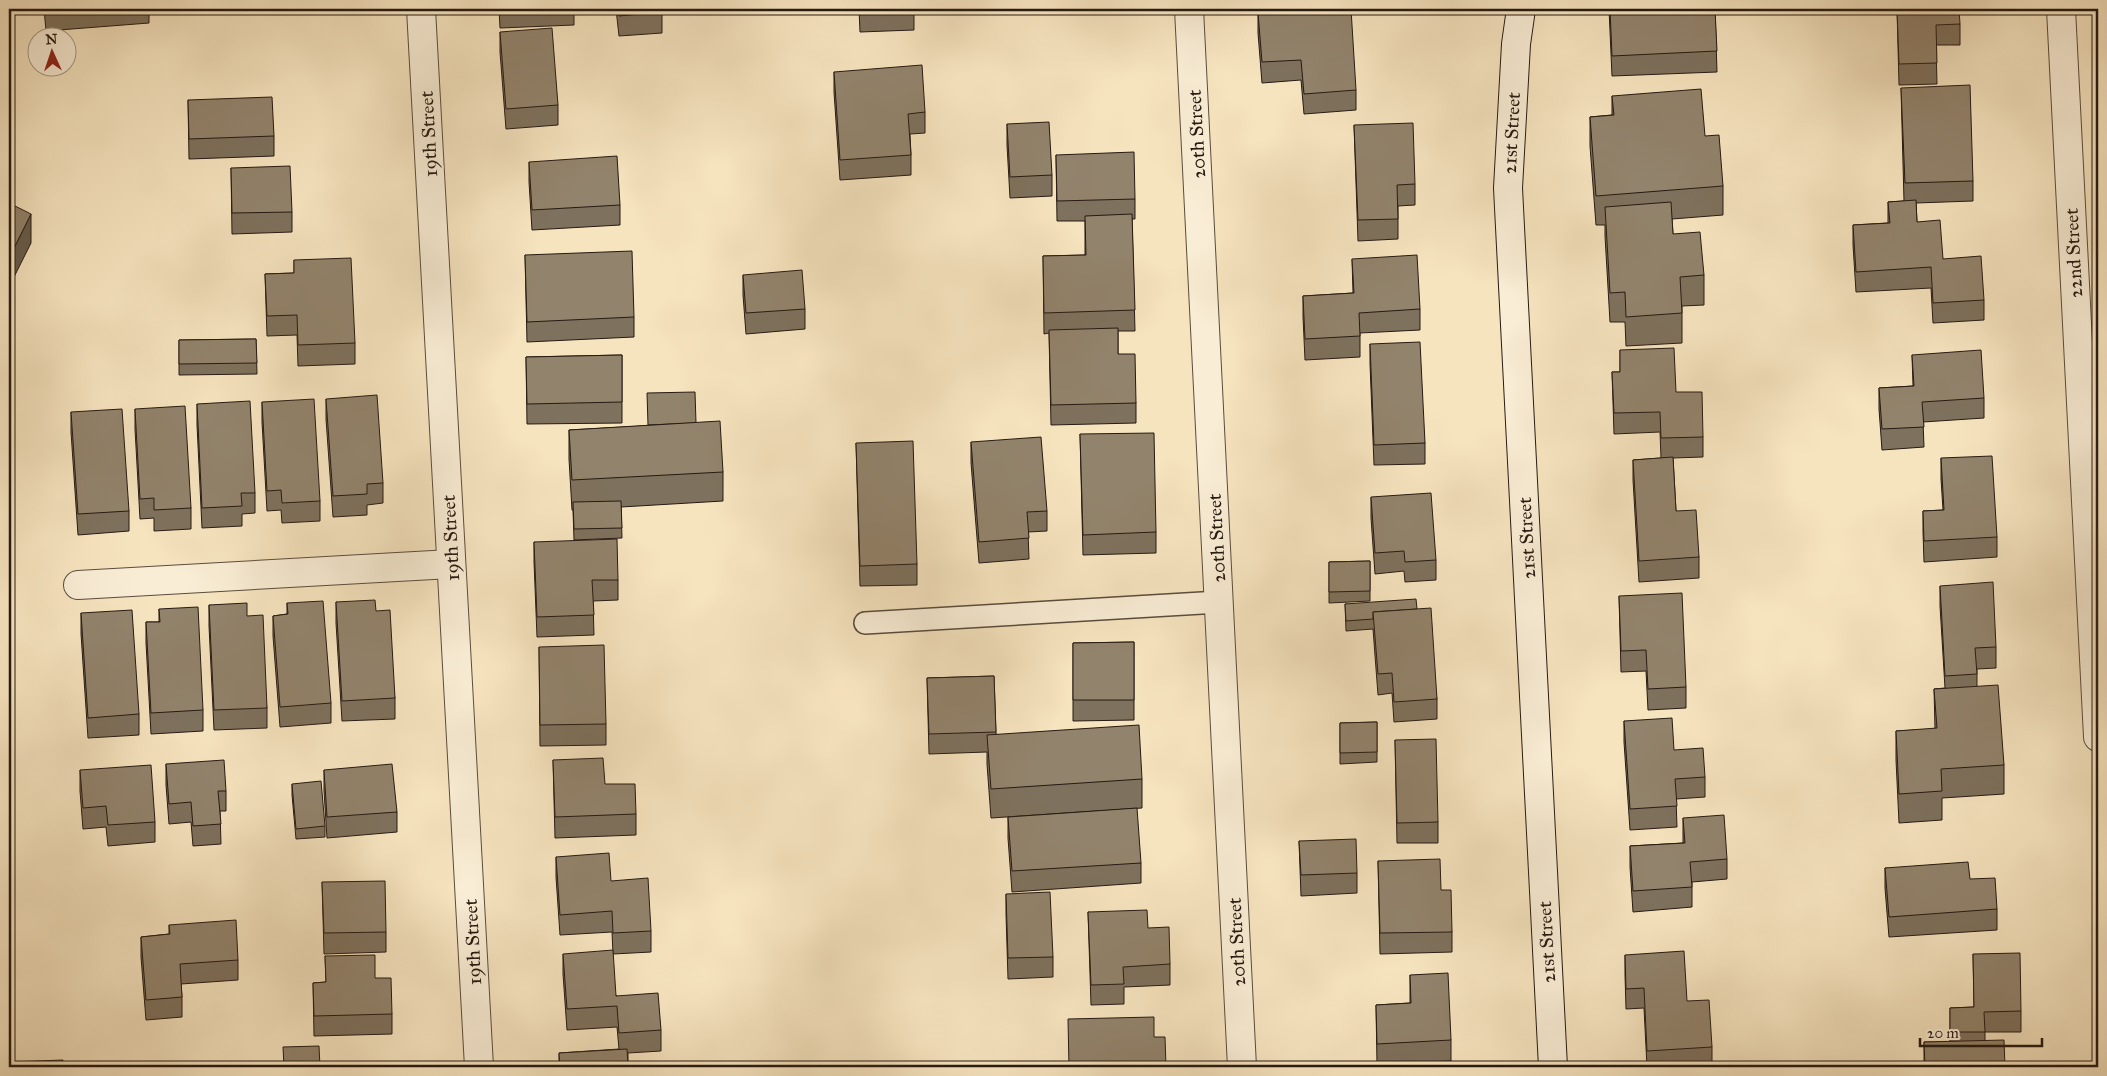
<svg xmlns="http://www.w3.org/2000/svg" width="2107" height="1076" font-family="'IM FELL Great Primer',serif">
  <rect width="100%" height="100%" fill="#f6e4bf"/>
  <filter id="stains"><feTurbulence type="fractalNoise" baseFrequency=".004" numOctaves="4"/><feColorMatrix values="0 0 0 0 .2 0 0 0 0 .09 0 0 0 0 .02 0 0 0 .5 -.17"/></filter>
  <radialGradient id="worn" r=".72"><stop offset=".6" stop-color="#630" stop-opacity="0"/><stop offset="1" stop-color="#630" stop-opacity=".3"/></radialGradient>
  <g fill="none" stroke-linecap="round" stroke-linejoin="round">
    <g stroke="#5a4c3d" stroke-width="24">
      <path id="lane" d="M 865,623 L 1219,602"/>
    </g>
    <g stroke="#5a4c3d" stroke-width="30">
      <g id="street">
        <path d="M 421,9 L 479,1067"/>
        <path d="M 1189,9 L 1242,1067"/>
        <path d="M 2061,9 L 2098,737"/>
        <path d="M 78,585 L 451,564"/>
      </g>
    </g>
    <g stroke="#261a12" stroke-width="30">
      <path id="secondary" d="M 1521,9 L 1516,44 L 1508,188 L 1553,1067"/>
    </g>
    <use href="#lane" stroke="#f9edd5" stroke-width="21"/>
    <use href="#street" stroke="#f9edd5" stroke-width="28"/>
    <use href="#secondary" stroke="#f9edd5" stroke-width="28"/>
  </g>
  <g fill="#7e715d" stroke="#261a12">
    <path d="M 44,9 L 149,9 L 149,23 L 46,31 Z"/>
    <path d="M 499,9 L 574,9 L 574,25 L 500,28 Z"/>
    <path d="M 616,9 L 709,9 L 662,13 L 662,33 L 619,36 Z"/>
    <path d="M 859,9 L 914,9 L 914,30 L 860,32 Z"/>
    <path d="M 932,9 L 989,9 L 932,10 Z"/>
    <path d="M 1353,9 L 1386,9 L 1354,11 Z"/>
    <path d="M 1609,9 L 1715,9 L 1717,72 L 1612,76 Z"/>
    <path d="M 1897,9 L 1960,24 L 1960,45 L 1936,45 L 1937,84 L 1899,85 Z"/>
    <path d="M 1258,13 L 1356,90 L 1356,110 L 1304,114 L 1301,80 L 1262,83 L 1258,33 Z"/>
    <path d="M 500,32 L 558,105 L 558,125 L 506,129 L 500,52 Z"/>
    <path d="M 834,72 L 925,112 L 925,133 L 910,134 L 911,155 L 911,175 L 840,180 L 834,92 Z"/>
    <path d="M 1901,88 L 1973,181 L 1973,201 L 1916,203 L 1917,222 L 1943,259 L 1984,300 L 1984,320 L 1933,323 L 1931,288 L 1856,292 L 1853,245 L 1853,225 L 1888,223 L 1888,202 L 1904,201 Z"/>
    <path d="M 1612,96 L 1705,136 L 1723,186 L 1723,215 L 1672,219 L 1673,234 L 1704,275 L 1704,305 L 1682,306 L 1682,343 L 1626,346 L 1625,322 L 1610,322 L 1605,236 L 1605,225 L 1596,225 L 1590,146 L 1590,117 L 1612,115 Z"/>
    <path d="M 188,100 L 274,136 L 274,156 L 189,159 Z"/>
    <path d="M 1007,124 L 1052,175 L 1052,196 L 1010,198 L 1007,145 Z"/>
    <path d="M 1354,125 L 1415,184 L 1415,205 L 1398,206 L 1398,239 L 1358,241 Z"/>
    <path d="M 1056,155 L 1135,199 L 1135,219 L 1132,219 L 1135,331 L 1118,331 L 1118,354 L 1136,403 L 1136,423 L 1051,425 L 1049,333 L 1044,334 L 1043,256 L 1085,255 L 1085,221 L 1057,221 Z"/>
    <path d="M 529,162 L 620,205 L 620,225 L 532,230 L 529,182 Z"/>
    <path d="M 231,168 L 292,212 L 292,232 L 232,234 Z"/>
    <path d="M 525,255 L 634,317 L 634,337 L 527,342 Z"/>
    <path d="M 1352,259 L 1420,309 L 1420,330 L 1360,333 L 1360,357 L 1305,360 L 1303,317 L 1303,296 L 1353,293 Z"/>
    <path d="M 294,260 L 355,343 L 355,364 L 298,366 L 297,335 L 267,336 L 265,274 L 294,273 Z"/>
    <path d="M 743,275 L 805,309 L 805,329 L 746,334 L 743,295 Z"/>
    <path d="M 256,339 L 257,374 L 179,375 L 179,340 Z"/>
    <path d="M 1370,344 L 1425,443 L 1425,464 L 1374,465 L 1370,364 Z"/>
    <path d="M 1620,350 L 1676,392 L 1703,437 L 1703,457 L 1673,458 L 1676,511 L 1699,557 L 1699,578 L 1639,582 L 1633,480 L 1633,460 L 1661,458 L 1660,432 L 1614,434 L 1612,372 L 1620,372 Z"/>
    <path d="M 622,355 L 622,423 L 527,424 L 526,357 Z"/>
    <path d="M 1912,355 L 1984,398 L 1984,418 L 1923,422 L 1924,447 L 1882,450 L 1879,409 L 1879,388 L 1913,386 Z"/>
    <path d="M 326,399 L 383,483 L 383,503 L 367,505 L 367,515 L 333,517 L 326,419 Z"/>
    <path d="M 262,402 L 320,501 L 320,521 L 282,523 L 281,510 L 267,511 L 262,422 Z"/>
    <path d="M 197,404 L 255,493 L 255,513 L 242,514 L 242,526 L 202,528 L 197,425 Z"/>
    <path d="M 135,409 L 191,508 L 191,529 L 154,531 L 154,518 L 140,519 L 135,429 Z"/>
    <path d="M 71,412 L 129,511 L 129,531 L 78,535 L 71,432 Z"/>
    <path d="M 696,423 L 723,472 L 723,501 L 621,507 L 622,538 L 574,540 L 573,510 L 572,510 L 569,459 L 569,430 Z"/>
    <path d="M 1080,434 L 1156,532 L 1156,553 L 1083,555 Z"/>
    <path d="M 971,442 L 1047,511 L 1047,531 L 1028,532 L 1029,559 L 979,563 L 971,463 Z"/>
    <path d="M 856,443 L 917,564 L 917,585 L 860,586 Z"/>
    <path d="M 1941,458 L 1997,537 L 1997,557 L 1924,562 L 1923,532 L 1923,511 L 1943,510 L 1941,479 Z"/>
    <path d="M 1371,497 L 1436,560 L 1436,580 L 1405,582 L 1404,571 L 1375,574 L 1371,518 Z"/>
    <path d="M 534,542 L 618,580 L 618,600 L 593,601 L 594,635 L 537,637 L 534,562 Z"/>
    <path d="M 1370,561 L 1370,601 L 1329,603 L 1329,562 Z"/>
    <path d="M 1940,586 L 1996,647 L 1996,668 L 1977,669 L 1977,686 L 2004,765 L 2004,794 L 1942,798 L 1942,820 L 1899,823 L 1896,760 L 1896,731 L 1935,729 L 1934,689 L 1945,688 L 1940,606 Z"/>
    <path d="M 1619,596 L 1686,687 L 1686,708 L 1648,710 L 1646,671 L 1621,672 Z"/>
    <path d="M 336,602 L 376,611 L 395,698 L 395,719 L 342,721 L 336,623 Z"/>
    <path d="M 287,603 L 331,703 L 331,723 L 280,727 L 273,636 L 273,616 L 287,614 Z"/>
    <path d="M 1345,604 L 1417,609 L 1437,699 L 1437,719 L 1394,722 L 1392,693 L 1378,695 L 1373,629 L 1346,631 Z"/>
    <path d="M 209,605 L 247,616 L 267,708 L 267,728 L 214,730 L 209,626 Z"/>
    <path d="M 159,609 L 203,710 L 203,731 L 151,734 L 146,643 L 146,622 L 159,622 Z"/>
    <path d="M 81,613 L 139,714 L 139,735 L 88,738 L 81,634 Z"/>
    <path d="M 1134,642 L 1134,720 L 1073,721 L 1073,643 Z"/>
    <path d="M 539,647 L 606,724 L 606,745 L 540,746 Z"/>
    <path d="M 994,676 L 996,734 L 1142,779 L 1142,808 L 991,818 L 987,764 L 987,752 L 929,754 L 927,678 Z"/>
    <path d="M 1624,721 L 1674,750 L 1705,777 L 1705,797 L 1676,799 L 1677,827 L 1630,830 L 1624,742 Z"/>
    <path d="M 1377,722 L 1377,762 L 1340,764 L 1340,723 Z"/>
    <path d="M 1395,740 L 1438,822 L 1438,843 L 1397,843 Z"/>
    <path d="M 553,760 L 605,784 L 636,814 L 636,835 L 555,838 Z"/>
    <path d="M 166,764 L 226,791 L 226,811 L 220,811 L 221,844 L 193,846 L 191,822 L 169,824 L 166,785 Z"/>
    <path d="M 80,770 L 155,822 L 155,842 L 108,846 L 106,827 L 83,829 L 80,791 Z"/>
    <path d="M 324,770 L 397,812 L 397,832 L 327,838 L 324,791 Z"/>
    <path d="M 292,784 L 325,826 L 325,837 L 296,839 L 292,795 Z"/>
    <path d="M 1008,817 L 1141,863 L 1141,883 L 1012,892 L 1008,838 Z"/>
    <path d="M 1683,818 L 1727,859 L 1727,879 L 1692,882 L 1692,907 L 1633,912 L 1630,867 L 1630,846 L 1683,843 Z"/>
    <path d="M 1299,841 L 1357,873 L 1357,893 L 1301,896 Z"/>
    <path d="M 556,857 L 611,881 L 651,931 L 651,952 L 613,954 L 612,932 L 560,935 L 556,877 Z"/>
    <path d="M 1378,861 L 1441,890 L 1452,932 L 1452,952 L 1380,954 Z"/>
    <path d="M 1885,868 L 1970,879 L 1997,909 L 1997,930 L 1889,937 L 1885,888 Z"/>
    <path d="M 322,882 L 386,932 L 386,952 L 324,954 Z"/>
    <path d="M 1006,894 L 1053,957 L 1053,977 L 1008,979 L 1006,914 Z"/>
    <path d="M 1088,912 L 1148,928 L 1170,964 L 1170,985 L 1124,987 L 1124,1004 L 1091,1005 Z"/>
    <path d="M 169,925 L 238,960 L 238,980 L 181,984 L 182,997 L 182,1017 L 146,1020 L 141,957 L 141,937 L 169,934 Z"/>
    <path d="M 563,954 L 661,1030 L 661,1051 L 628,1053 L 628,1067 L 559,1067 L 559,1053 L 619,1049 L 617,1027 L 567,1030 L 563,974 Z"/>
    <path d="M 1973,954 L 2021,1011 L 2021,1032 L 1985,1032 L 1985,1041 L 2005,1067 L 1924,1067 L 1924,1042 L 1950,1042 L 1950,1008 L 1974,1007 Z"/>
    <path d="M 1625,955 L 1687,1001 L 1712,1047 L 1712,1067 L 1647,1067 L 1644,1008 L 1626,1009 L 1625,975 Z"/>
    <path d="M 325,956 L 375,978 L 392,1014 L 392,1034 L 314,1036 L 313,983 L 326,982 Z"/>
    <path d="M 1410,975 L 1451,1040 L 1451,1061 L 1377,1064 L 1376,1005 L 1410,1003 Z"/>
  </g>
  <path fill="#665c4c" stroke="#261a12" d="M 31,214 L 31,243 L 9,287 L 9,258 Z"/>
  <g fill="#92836c" stroke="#261a12">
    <path d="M 46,9 L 68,9 L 46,10 Z"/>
    <path d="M 618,9 L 662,9 L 662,12 L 619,16 Z"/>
    <path d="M 860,9 L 914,9 L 914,10 L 860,12 Z"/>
    <path d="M 1309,9 L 1351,9 L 1356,90 L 1304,94 L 1301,60 L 1262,62 L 1258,13 Z"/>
    <path d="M 1610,9 L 1715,9 L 1717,51 L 1612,56 Z"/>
    <path d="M 1897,9 L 1959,9 L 1960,24 L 1936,25 L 1937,63 L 1899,64 Z"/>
    <path d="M 552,28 L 558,105 L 506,109 L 500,32 Z"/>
    <path d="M 922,65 L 925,112 L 908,114 L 911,155 L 840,160 L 834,72 Z"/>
    <path d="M 1970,85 L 1973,181 L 1905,183 L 1901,88 Z"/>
    <path d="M 1701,89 L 1705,136 L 1719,135 L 1723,186 L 1596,196 L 1590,117 L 1614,115 L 1612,96 Z"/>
    <path d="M 272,97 L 274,136 L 189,139 L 188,100 Z"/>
    <path d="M 1049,122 L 1052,175 L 1010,177 L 1007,124 Z"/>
    <path d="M 1413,123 L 1415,184 L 1397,185 L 1398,219 L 1358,220 L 1354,125 Z"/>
    <path d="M 1134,152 L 1135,199 L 1057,201 L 1056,155 Z"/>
    <path d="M 617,156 L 620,205 L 532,210 L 529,162 Z"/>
    <path d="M 290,166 L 292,212 L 232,213 L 231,168 Z"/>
    <path d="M 1916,200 L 1917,222 L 1940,220 L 1943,259 L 1981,256 L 1984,300 L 1933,303 L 1931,267 L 1856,272 L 1853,225 L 1890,223 L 1888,202 Z"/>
    <path d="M 1671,202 L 1673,234 L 1700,232 L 1704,275 L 1680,277 L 1682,313 L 1626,317 L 1625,292 L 1610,293 L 1605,207 Z"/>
    <path d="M 9,203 L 31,214 L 9,258 Z"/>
    <path d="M 1132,214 L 1135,310 L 1044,313 L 1043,256 L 1086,255 L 1085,216 Z"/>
    <path d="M 632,251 L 634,317 L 527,322 L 525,255 Z"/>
    <path d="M 1417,255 L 1420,309 L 1359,313 L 1360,336 L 1305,339 L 1303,296 L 1354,293 L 1352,259 Z"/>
    <path d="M 351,258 L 355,343 L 298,345 L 297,315 L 267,316 L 265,274 L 294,273 L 294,260 Z"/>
    <path d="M 802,270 L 805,309 L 746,313 L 743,275 Z"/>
    <path d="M 1118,328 L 1118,354 L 1135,354 L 1136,403 L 1051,405 L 1049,330 Z"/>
    <path d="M 256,339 L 257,363 L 179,364 L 179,340 Z"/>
    <path d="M 1420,342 L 1425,443 L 1374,445 L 1370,344 Z"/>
    <path d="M 1674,348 L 1676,392 L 1702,392 L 1703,437 L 1661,438 L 1660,412 L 1614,413 L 1612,372 L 1620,372 L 1620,350 Z"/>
    <path d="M 1981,350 L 1984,398 L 1922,402 L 1924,427 L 1882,429 L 1879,388 L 1914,386 L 1912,355 Z"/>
    <path d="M 622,355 L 622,402 L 527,404 L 526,357 Z"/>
    <path d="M 695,392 L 696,423 L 648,425 L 647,393 Z"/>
    <path d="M 377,395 L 383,483 L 367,484 L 367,494 L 333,496 L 326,399 Z"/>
    <path d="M 314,399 L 320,501 L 282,503 L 281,490 L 267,491 L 262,402 Z"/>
    <path d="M 250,401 L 255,493 L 241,493 L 242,506 L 202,508 L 197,404 Z"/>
    <path d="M 185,406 L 191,508 L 154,510 L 154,498 L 140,499 L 135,409 Z"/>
    <path d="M 122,409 L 129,511 L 78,514 L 71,412 Z"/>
    <path d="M 720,421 L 723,472 L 572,480 L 569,430 Z"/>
    <path d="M 1154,433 L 1156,532 L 1083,535 L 1080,434 Z"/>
    <path d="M 1041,437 L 1047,511 L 1027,512 L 1029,538 L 979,542 L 971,442 Z"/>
    <path d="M 913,441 L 917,564 L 860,566 L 856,443 Z"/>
    <path d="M 1992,456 L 1997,537 L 1924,541 L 1923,511 L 1944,510 L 1941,458 Z"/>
    <path d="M 1673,457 L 1676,511 L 1696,510 L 1699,557 L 1639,561 L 1633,460 Z"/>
    <path d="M 1431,493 L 1436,560 L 1405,562 L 1404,551 L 1375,553 L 1371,497 Z"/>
    <path d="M 621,501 L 622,528 L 574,529 L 573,502 Z"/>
    <path d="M 617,539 L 618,580 L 592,580 L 594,615 L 537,617 L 534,542 Z"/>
    <path d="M 1370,561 L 1370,591 L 1329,592 L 1329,562 Z"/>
    <path d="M 1993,582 L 1996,647 L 1975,648 L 1977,674 L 1945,676 L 1940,586 Z"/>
    <path d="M 1682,593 L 1686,687 L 1648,689 L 1646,650 L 1621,651 L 1619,596 Z"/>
    <path d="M 1416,599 L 1417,609 L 1373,612 L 1373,619 L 1346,621 L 1345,604 Z"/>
    <path d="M 375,600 L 376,611 L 390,610 L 395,698 L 342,701 L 336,602 Z"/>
    <path d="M 323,601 L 331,703 L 280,707 L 273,616 L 288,614 L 287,603 Z"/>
    <path d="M 247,603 L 247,616 L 263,615 L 267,708 L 214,710 L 209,605 Z"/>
    <path d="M 198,607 L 203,710 L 151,713 L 146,622 L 160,622 L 159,609 Z"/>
    <path d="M 1431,608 L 1437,699 L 1394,702 L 1392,673 L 1378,674 L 1373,612 Z"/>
    <path d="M 132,610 L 139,714 L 88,718 L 81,613 Z"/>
    <path d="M 1134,642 L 1134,700 L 1073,700 L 1073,643 Z"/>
    <path d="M 604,645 L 606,724 L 540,725 L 539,647 Z"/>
    <path d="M 994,676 L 996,732 L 929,734 L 927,678 Z"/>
    <path d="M 1998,685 L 2004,765 L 1941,769 L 1942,791 L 1899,794 L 1896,731 L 1937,728 L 1934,689 Z"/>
    <path d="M 1672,718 L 1674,750 L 1703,748 L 1705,777 L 1675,779 L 1677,806 L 1630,809 L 1624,721 Z"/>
    <path d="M 1377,722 L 1377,752 L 1340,753 L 1340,723 Z"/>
    <path d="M 1139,725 L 1142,779 L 991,789 L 987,735 Z"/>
    <path d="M 1436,739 L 1438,822 L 1397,823 L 1395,740 Z"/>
    <path d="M 603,758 L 605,784 L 635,784 L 636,814 L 555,817 L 553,760 Z"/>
    <path d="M 224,760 L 226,791 L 218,791 L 221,824 L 193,826 L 191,802 L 169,804 L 166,764 Z"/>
    <path d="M 392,764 L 397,812 L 327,817 L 324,770 Z"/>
    <path d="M 151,765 L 155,822 L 108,825 L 106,806 L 83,808 L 80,770 Z"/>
    <path d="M 321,781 L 325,826 L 296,829 L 292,784 Z"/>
    <path d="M 1137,808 L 1141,863 L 1012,871 L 1008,817 Z"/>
    <path d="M 1724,815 L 1727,859 L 1690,862 L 1692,887 L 1633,891 L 1630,846 L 1685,843 L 1683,818 Z"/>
    <path d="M 1356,839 L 1357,873 L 1301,875 L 1299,841 Z"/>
    <path d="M 609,853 L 611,881 L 648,878 L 651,931 L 613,933 L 612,911 L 560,915 L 556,857 Z"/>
    <path d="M 1440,859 L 1441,890 L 1451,890 L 1452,932 L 1380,933 L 1378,861 Z"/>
    <path d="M 1968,862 L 1970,879 L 1995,878 L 1997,909 L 1889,917 L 1885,868 Z"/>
    <path d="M 385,881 L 386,932 L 324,933 L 322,882 Z"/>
    <path d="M 1050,892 L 1053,957 L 1008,958 L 1006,894 Z"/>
    <path d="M 1147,910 L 1148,928 L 1169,927 L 1170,964 L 1123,967 L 1124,984 L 1091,985 L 1088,912 Z"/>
    <path d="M 236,920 L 238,960 L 180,964 L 182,997 L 146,1000 L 141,937 L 170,934 L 169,925 Z"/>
    <path d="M 613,950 L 616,996 L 658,993 L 661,1030 L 619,1033 L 617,1006 L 567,1009 L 563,954 Z"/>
    <path d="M 1684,951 L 1687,1001 L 1709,1000 L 1712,1047 L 1647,1051 L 1644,988 L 1626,989 L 1625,955 Z"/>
    <path d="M 2020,953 L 2021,1011 L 1984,1012 L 1985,1032 L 1950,1032 L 1950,1008 L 1974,1007 L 1973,954 Z"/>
    <path d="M 375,955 L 375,978 L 391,978 L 392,1014 L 314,1016 L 313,983 L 326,982 L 325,956 Z"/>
    <path d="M 1448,973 L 1451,1040 L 1377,1044 L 1376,1005 L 1411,1003 L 1410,975 Z"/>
    <path d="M 1154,1017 L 1154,1037 L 1165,1037 L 1166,1067 L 1069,1067 L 1068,1019 Z"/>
    <path d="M 2004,1040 L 2005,1067 L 1925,1067 L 1924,1042 Z"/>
    <path d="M 319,1046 L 320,1067 L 284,1067 L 283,1047 Z"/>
    <path d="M 627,1049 L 628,1067 L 560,1067 L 559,1053 Z"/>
    <path d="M 63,1060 L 63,1067 L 9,1067 L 9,1062 Z"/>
  </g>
  <g text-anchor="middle" stroke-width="4" stroke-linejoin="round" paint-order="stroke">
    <g font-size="19" fill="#261a12" stroke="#f9edd5">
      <text transform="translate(1511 133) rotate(-87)" y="7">21st Street</text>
      <text transform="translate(428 134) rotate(-93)" y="7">19th Street</text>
      <text transform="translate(1196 134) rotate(-93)" y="7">20th Street</text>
      <text transform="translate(2073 253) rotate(-93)" y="7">22nd Street</text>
      <text transform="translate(450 538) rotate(-93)" y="7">19th Street</text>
      <text transform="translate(1216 538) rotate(-93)" y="7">20th Street</text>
      <text transform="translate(1526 538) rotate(-93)" y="7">21st Street</text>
      <text transform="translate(472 942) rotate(-93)" y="7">19th Street</text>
      <text transform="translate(1236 942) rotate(-93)" y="7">20th Street</text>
      <text transform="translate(1546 942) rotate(-93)" y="7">21st Street</text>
    </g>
  </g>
  <rect width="2107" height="1076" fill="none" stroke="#f6e4bf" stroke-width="30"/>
  <rect x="10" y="10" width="2087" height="1056" fill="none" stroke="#261a12" stroke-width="2.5"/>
  <rect x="15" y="15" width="2077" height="1046" fill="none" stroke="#261a12"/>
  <g transform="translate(52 52) rotate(357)"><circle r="24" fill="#f9edd5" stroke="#a59987"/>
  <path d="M0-4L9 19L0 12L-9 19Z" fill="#8f2418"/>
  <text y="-8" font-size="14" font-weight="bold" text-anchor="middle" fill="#261a12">N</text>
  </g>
  <path d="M1920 1038v8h122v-8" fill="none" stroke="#261a12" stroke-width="2.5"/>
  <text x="1927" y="1038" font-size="15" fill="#261a12" stroke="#f9edd5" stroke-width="4" paint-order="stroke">20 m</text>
  <rect width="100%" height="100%" filter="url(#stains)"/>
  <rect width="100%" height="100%" fill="url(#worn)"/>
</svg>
